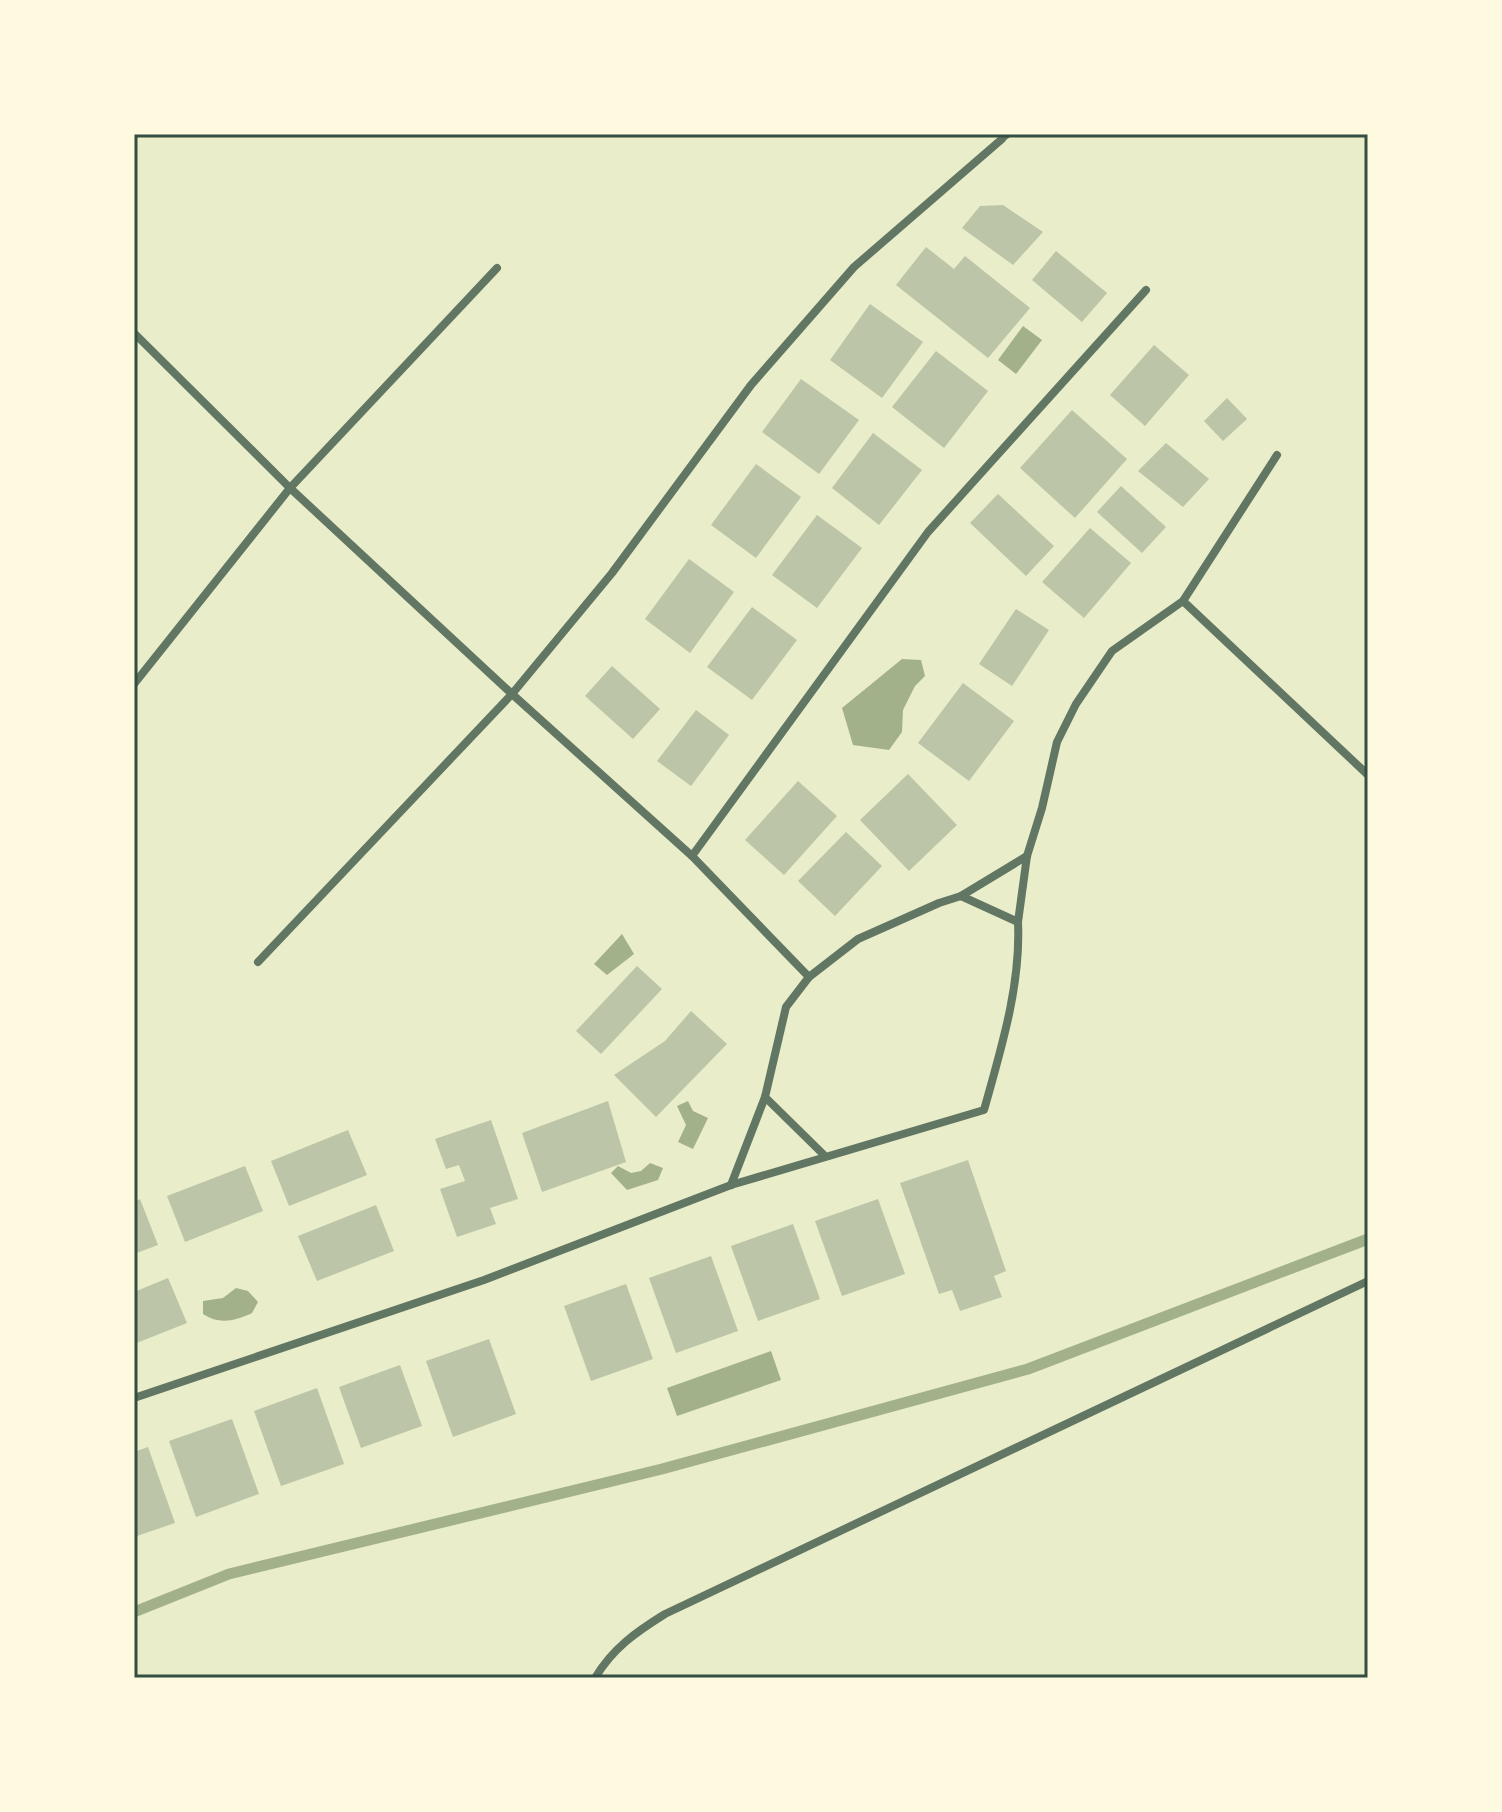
<svg xmlns="http://www.w3.org/2000/svg" width="1502" height="1812" font-family="'PT Sans Narrow',sans-serif">
  <rect width="100%" height="100%" fill="#e9edc9"/>
  <g fill="#a3b18a">
    <path d="M 1023,326 L 1042,340 L 1016,374 L 998,360 Z"/>
    <path d="M 902,659 L 921,660 L 925,676 L 915,686 L 903,710 L 902,732 L 889,750 L 853,745 L 842,708 Z"/>
    <path d="M 622,934 L 634,954 L 607,975 L 594,964 Z"/>
    <path d="M 688,1101 L 693,1111 L 708,1118 L 693,1149 L 678,1142 L 686,1125 L 677,1106 Z"/>
    <path d="M 650,1163 L 663,1168 L 658,1180 L 627,1190 L 611,1173 L 618,1166 L 631,1173 L 641,1171 Z"/>
    <path d="M 236,1288 L 248,1291 L 258,1302 L 252,1313 C 235,1321 219,1325 203,1314 L 203,1301 L 223,1298 Z"/>
    <path d="M 771,1351 L 781,1380 L 677,1416 L 667,1388 Z"/>
  </g>
  <g fill="none" stroke-linecap="round" stroke-linejoin="round">
    <path stroke="#a3b18a" stroke-width="11" d="M 134,1612 L 229,1574 L 662,1469 L 1028,1369 L 1368,1239"/>
  </g>
  <g fill="#bcc5a7">
    <path d="M 1003,205 L 1043,232 L 1013,265 L 962,228 L 980,206 Z"/>
    <path d="M 926,247 L 954,269 L 965,256 L 1030,308 L 988,358 L 896,285 Z"/>
    <path d="M 1056,251 L 1107,293 L 1082,322 L 1032,280 Z"/>
    <path d="M 870,304 L 923,342 L 882,398 L 830,360 Z"/>
    <path d="M 1154,345 L 1189,375 L 1145,426 L 1110,395 Z"/>
    <path d="M 936,351 L 988,391 L 944,448 L 892,407 Z"/>
    <path d="M 801,379 L 859,420 L 819,474 L 762,432 Z"/>
    <path d="M 1227,398 L 1247,419 L 1223,441 L 1204,421 Z"/>
    <path d="M 1072,410 L 1127,459 L 1075,518 L 1020,468 Z"/>
    <path d="M 873,433 L 922,470 L 879,525 L 832,488 Z"/>
    <path d="M 1166,443 L 1209,479 L 1183,507 L 1138,471 Z"/>
    <path d="M 756,464 L 801,497 L 756,558 L 711,525 Z"/>
    <path d="M 1121,486 L 1166,527 L 1142,553 L 1097,512 Z"/>
    <path d="M 998,494 L 1054,546 L 1026,576 L 970,523 Z"/>
    <path d="M 817,515 L 862,548 L 817,608 L 772,575 Z"/>
    <path d="M 1090,528 L 1131,563 L 1084,618 L 1042,582 Z"/>
    <path d="M 689,559 L 734,592 L 690,653 L 645,619 Z"/>
    <path d="M 752,607 L 797,640 L 752,700 L 707,667 Z"/>
    <path d="M 1016,609 L 1049,630 L 1012,686 L 979,664 Z"/>
    <path d="M 612,666 L 660,709 L 633,739 L 585,696 Z"/>
    <path d="M 963,683 L 1014,721 L 969,781 L 918,743 Z"/>
    <path d="M 696,710 L 729,735 L 691,786 L 657,761 Z"/>
    <path d="M 908,774 L 957,825 L 909,871 L 860,820 Z"/>
    <path d="M 798,781 L 837,816 L 784,875 L 745,840 Z"/>
    <path d="M 846,832 L 882,866 L 835,916 L 798,881 Z"/>
    <path d="M 637,966 L 662,989 L 601,1054 L 576,1031 Z"/>
    <path d="M 691,1011 L 727,1044 L 656,1117 L 614,1075 L 665,1041 Z"/>
    <path d="M 608,1101 L 626,1162 L 542,1192 L 522,1133 Z"/>
    <path d="M 491,1120 L 518,1199 L 490,1208 L 496,1224 L 457,1237 L 440,1189 L 465,1181 L 459,1165 L 446,1169 L 435,1139 Z"/>
    <path d="M 348,1130 L 367,1175 L 289,1206 L 271,1161 Z"/>
    <path d="M 968,1160 L 1006,1271 L 994,1276 L 1002,1297 L 960,1311 L 952,1290 L 939,1294 L 900,1183 Z"/>
    <path d="M 245,1166 L 263,1211 L 185,1242 L 167,1196 Z"/>
    <path d="M 140,1199 L 158,1245 L 134,1254 L 134,1202 Z"/>
    <path d="M 878,1199 L 905,1274 L 842,1296 L 815,1221 Z"/>
    <path d="M 376,1205 L 394,1251 L 317,1281 L 298,1236 Z"/>
    <path d="M 793,1224 L 820,1299 L 758,1321 L 731,1246 Z"/>
    <path d="M 711,1256 L 738,1331 L 676,1353 L 649,1278 Z"/>
    <path d="M 168,1278 L 187,1323 L 134,1344 L 134,1292 Z"/>
    <path d="M 626,1284 L 653,1359 L 591,1381 L 564,1306 Z"/>
    <path d="M 489,1339 L 516,1414 L 453,1437 L 426,1361 Z"/>
    <path d="M 400,1365 L 422,1426 L 361,1448 L 339,1387 Z"/>
    <path d="M 317,1388 L 344,1464 L 281,1486 L 254,1411 Z"/>
    <path d="M 232,1419 L 259,1494 L 196,1517 L 169,1441 Z"/>
    <path d="M 148,1447 L 175,1523 L 134,1537 L 134,1452 Z"/>
  </g>
  <g fill="none" stroke-linecap="round" stroke-linejoin="round">
    <path stroke="#617663" stroke-width="6" d="M 1002,139 L 1009,134"/>
    <g stroke="#617663" stroke-width="8">
      <path d="M 134,333 L 290,488 L 512,694 L 692,856 L 809,977"/>
      <path d="M 1183,601 L 1368,775"/>
      <path d="M 134,684 L 290,488 L 497,268"/>
      <path d="M 692,856 L 928,532 L 1146,290"/>
      <path d="M 961,896 L 1027,856"/>
      <path d="M 1018,922 L 1027,856 L 1042,808 L 1057,742 L 1076,704 L 1112,651 L 1183,601 L 1277,455"/>
      <path d="M 258,962 L 512,694 L 612,573 L 751,385 L 854,267 L 1002,139"/>
      <path d="M 731,1185 L 765,1097"/>
      <path d="M 134,1398 L 484,1280 L 731,1185 L 984,1110 C 1001,1049 1021,985 1018,922 L 961,896 L 939,903 L 858,939 L 809,977 L 786,1007 L 765,1097 L 825,1156"/>
      <path d="M 595,1678 C 613,1648 636,1632 665,1614 L 1368,1281"/>
    </g>
  </g>
  <rect width="1502" height="1812" fill="none" stroke="#fefae0" stroke-width="272"/>
  <rect x="136" y="136" width="1230" height="1540" fill="none" stroke="#344e41" stroke-width="3"/>
</svg>
